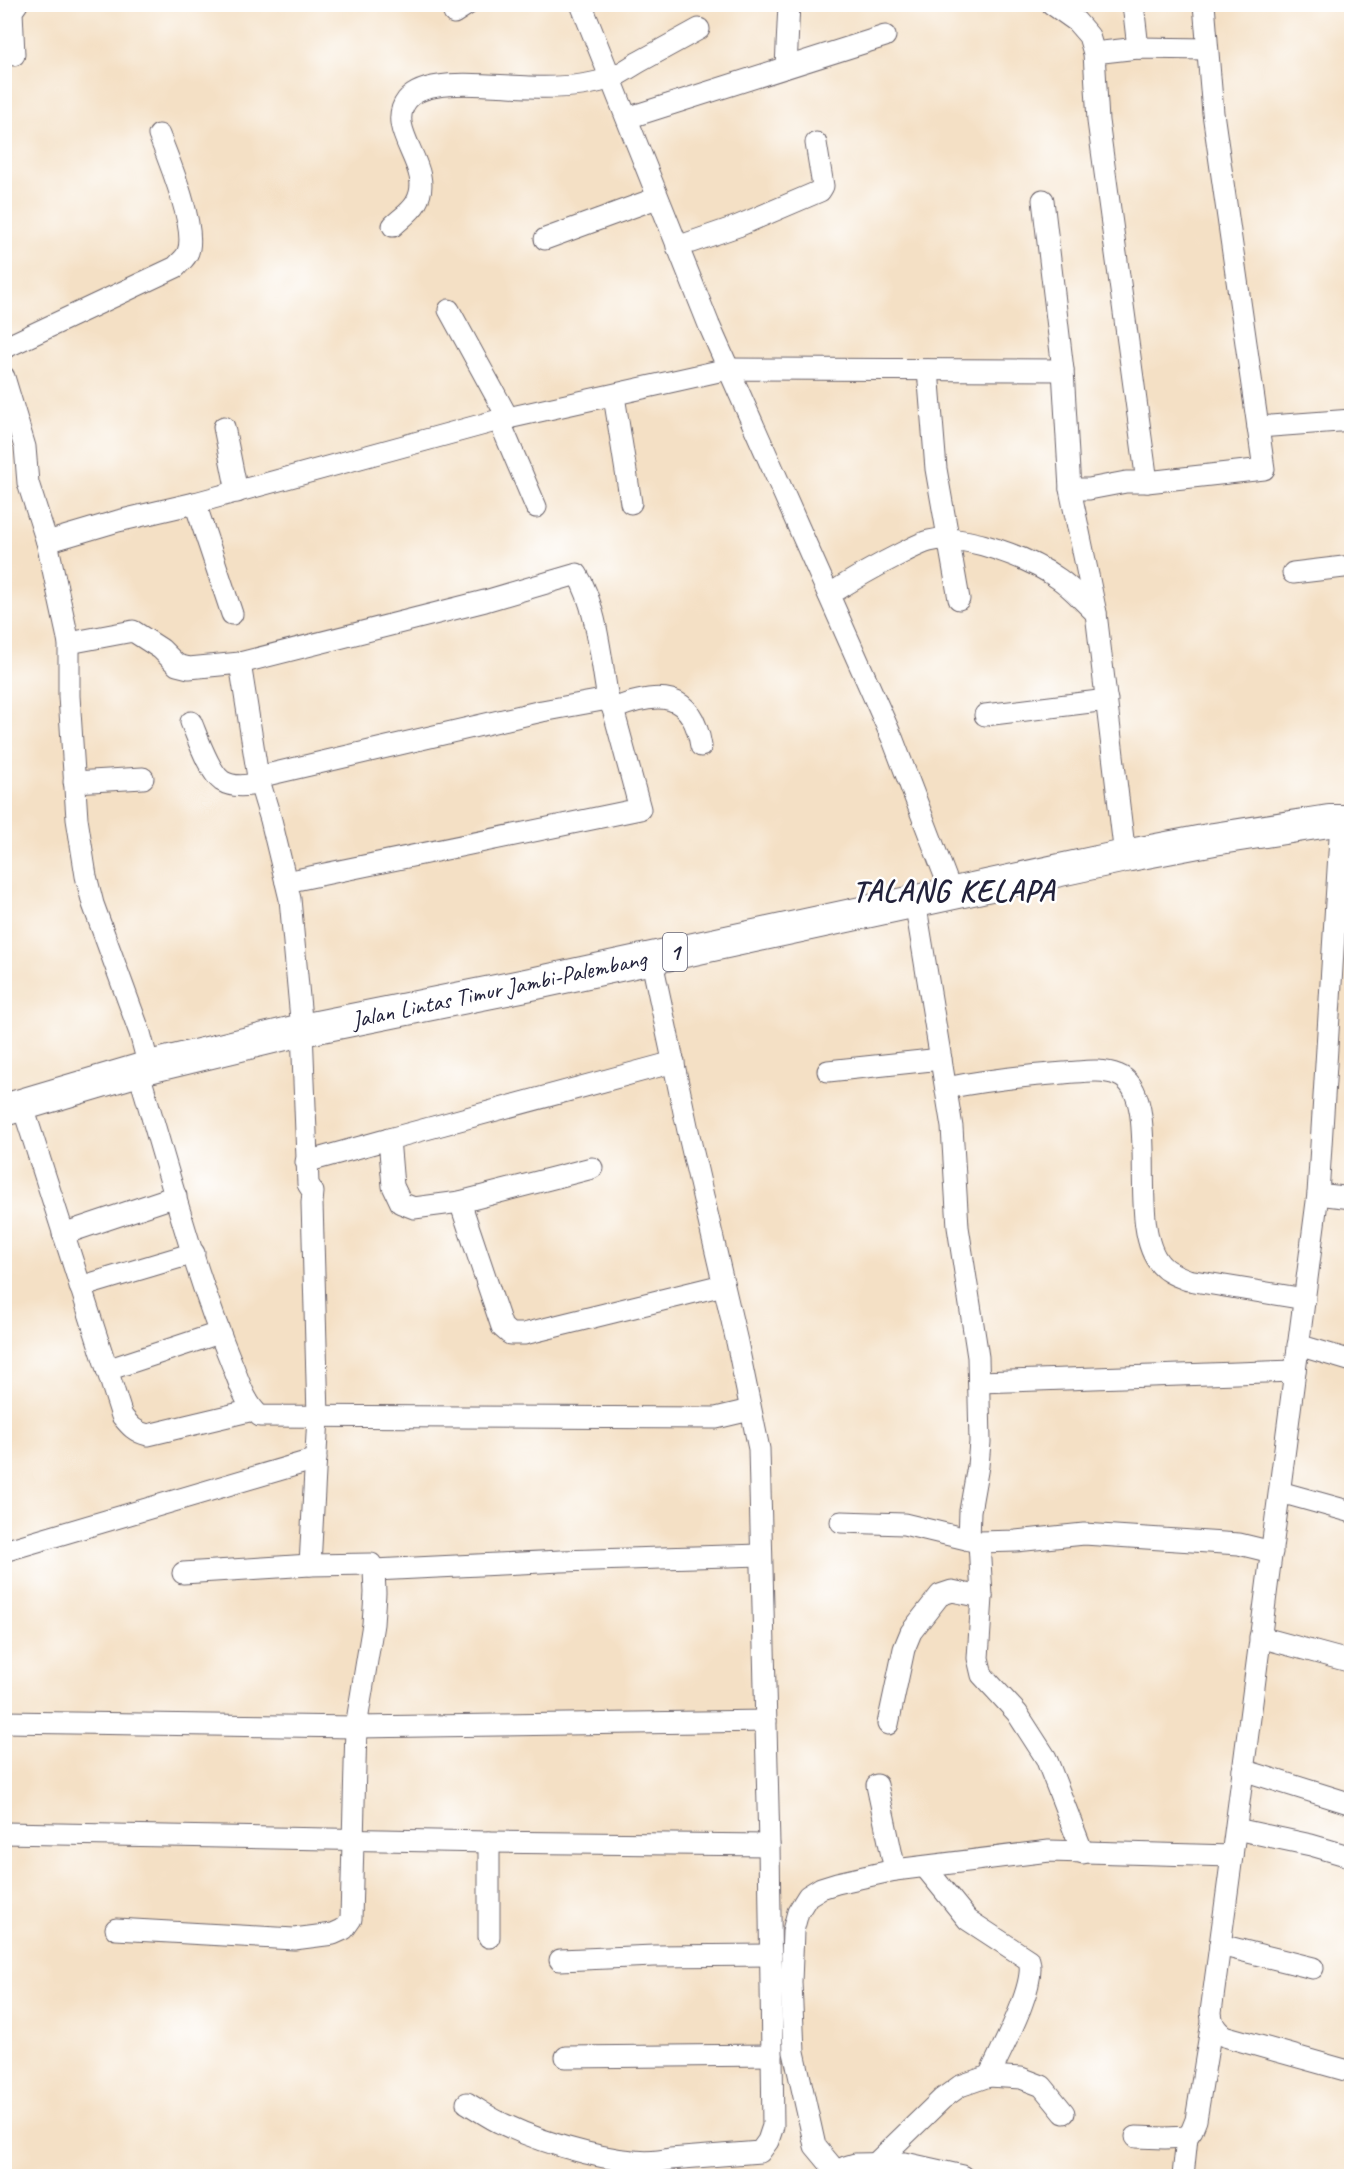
<svg xmlns="http://www.w3.org/2000/svg" width="1356" height="2181" font-family="Caveat,sans-serif">
  <rect width="100%" height="100%" fill="#fff"/>
  <filter id="ink" filterUnits="userSpaceOnUse"><feTurbulence type="fractalNoise" baseFrequency=".0167" numOctaves="2"/><feDisplacementMap in="SourceGraphic" scale="12" xChannelSelector="R" yChannelSelector="G"/><feConvolveMatrix kernelMatrix="1 2 1 2 8 2 1 2 1" color-interpolation-filters="sRGB"/></filter>
  <filter id="wash" filterUnits="userSpaceOnUse"><feTurbulence type="fractalNoise" baseFrequency=".008" numOctaves="4" result="noise"/><feDisplacementMap in="SourceGraphic" scale="24" xChannelSelector="R" yChannelSelector="G"/><feGaussianBlur stdDeviation="1.35" result="paint"/><feColorMatrix in="noise" values="0 0 0 0 0 0 0 0 0 0 0 0 0 0 0 0 0 1.4 0 .05"/><feComposite in="paint" operator="in"/></filter>
  <g filter="url(#wash)">
    <rect width="100%" height="100%" fill="#f4e0c5"/>
  </g>
  <g filter="url(#ink)">
    <g fill="none" stroke-linecap="round" stroke-linejoin="round">
      <g stroke="#6c646b" stroke-width="23">
        <g id="minor">
          <path d="M 581,4 L 709,325 L 893,740 L 952,894"/>
          <path d="M 1052,4 L 1076,21 L 1089,36 L 1094,53 L 1098,121 L 1147,482"/>
          <path d="M 1133,4 L 1138,48"/>
          <path d="M 454,13 L 468,4"/>
          <path d="M 1094,53 L 1138,48 L 1207,49"/>
          <path d="M 14,55 L 12,11 L 17,4"/>
          <path d="M 786,67 L 789,4"/>
          <path d="M 627,118 L 885,36"/>
          <path d="M 1043,200 L 1063,370 L 1070,489"/>
          <path d="M 393,226 C 400,219 411,212 416,203 C 437,168 383,131 407,100 C 427,75 500,87 530,87 C 557,88 586,87 611,78 C 621,74 630,67 639,62 C 659,51 679,40 699,29"/>
          <path d="M 545,239 L 657,198"/>
          <path d="M 677,247 L 738,226 L 820,191 L 823,186 L 816,143"/>
          <path d="M 449,310 L 508,418"/>
          <path d="M 4,348 L 176,267 C 180,262 186,258 188,252 C 197,228 169,160 159,135"/>
          <path d="M 928,370 L 936,469 L 959,599"/>
          <path d="M 4,377 L 25,447 L 28,483 L 47,542 L 69,643 L 69,696 L 77,819 L 86,876 L 93,904 L 140,1033 L 149,1067"/>
          <path d="M 614,396 L 631,503"/>
          <path d="M 499,420 L 728,369 L 1063,370"/>
          <path d="M 224,427 L 237,492"/>
          <path d="M 1258,427 L 1352,420"/>
          <path d="M 195,503 L 232,614"/>
          <path d="M 47,542 L 118,521 L 195,503 L 499,420 L 536,507"/>
          <path d="M 1293,573 L 1352,566"/>
          <path d="M 829,595 C 853,579 878,565 904,552 C 912,548 921,543 929,541 C 963,532 1031,559 1059,579 C 1072,588 1084,602 1096,613"/>
          <path d="M 69,643 L 133,631 L 161,649 L 177,665 L 189,668 L 240,663 L 258,777 L 271,820 L 290,899 L 302,1030 L 308,1184 L 313,1192 L 312,1203 L 318,1416 L 310,1565 L 371,1564 L 374,1570 L 375,1593 L 373,1624 L 356,1727 L 351,1919 L 344,1929 L 333,1934 L 294,1939 L 116,1929"/>
          <path d="M 240,663 L 485,601 L 577,574 C 597,606 601,661 608,699 L 613,709 L 640,809 L 286,882"/>
          <path d="M 613,709 C 658,691 692,690 701,746"/>
          <path d="M 985,715 L 1107,700"/>
          <path d="M 191,722 C 197,736 209,772 222,781 C 233,788 248,786 260,783"/>
          <path d="M 258,777 L 542,711 L 608,699"/>
          <path d="M 74,782 L 143,778"/>
          <path d="M 1125,856 L 1096,613 L 1070,489 L 1089,489 L 1126,482 L 1147,482 L 1264,469 L 1213,113 L 1204,4"/>
          <path d="M 915,901 L 952,1127 L 958,1227 L 978,1357 L 980,1442 L 978,1466 L 970,1511 L 969,1540"/>
          <path d="M 138,1070 C 168,1168 193,1269 232,1364 C 239,1381 245,1404 260,1416 L 716,1418 L 750,1410"/>
          <path d="M 828,1071 L 941,1059"/>
          <path d="M 946,1088 C 987,1080 1022,1076 1064,1073 C 1081,1072 1102,1068 1118,1075 C 1165,1093 1124,1226 1161,1265 C 1168,1273 1178,1276 1188,1280 L 1305,1299"/>
          <path d="M 22,1104 L 122,1416 C 130,1426 135,1432 148,1435 L 253,1410"/>
          <path d="M 389,1139 L 674,1062"/>
          <path d="M 306,1162 L 389,1139 L 393,1186 L 401,1203 L 414,1208 L 460,1202 L 592,1168"/>
          <path d="M 1318,1194 L 1352,1198"/>
          <path d="M 460,1202 L 502,1327 L 510,1334 L 524,1334 L 723,1285"/>
          <path d="M 63,1234 L 176,1196"/>
          <path d="M 80,1287 L 194,1253"/>
          <path d="M 1298,1345 L 1352,1361"/>
          <path d="M 107,1370 L 219,1333"/>
          <path d="M 979,1382 L 1295,1371"/>
          <path d="M 1280,1492 L 1352,1512"/>
          <path d="M 841,1522 L 904,1524 L 979,1542 L 1016,1541 L 1084,1534 L 1239,1544 L 1272,1552"/>
          <path d="M 979,1542 L 982,1597 L 978,1658 L 982,1675 L 1017,1713 L 1046,1758 L 1083,1853"/>
          <path d="M 4,1551 L 316,1459"/>
          <path d="M 374,1570 L 561,1561 L 761,1555"/>
          <path d="M 183,1573 L 310,1565"/>
          <path d="M 1260,1637 L 1352,1662"/>
          <path d="M 4,1722 L 356,1727 L 766,1721"/>
          <path d="M 888,1724 L 904,1649 L 911,1632 L 940,1595 L 952,1591 L 982,1597"/>
          <path d="M 1243,1770 L 1352,1804"/>
          <path d="M 877,1785 L 895,1870"/>
          <path d="M 1236,1829 L 1311,1845 L 1352,1857"/>
          <path d="M 4,1833 L 489,1842 L 769,1845"/>
          <path d="M 1232,1856 L 1211,2012 C 1212,2024 1215,2029 1224,2036 L 1352,2072"/>
          <path d="M 925,1867 L 968,1920 L 1029,1960 C 1037,1985 1001,2050 989,2076"/>
          <path d="M 489,1937 L 489,1842"/>
          <path d="M 1220,1945 L 1313,1968"/>
          <path d="M 560,1960 L 654,1956 L 771,1955"/>
          <path d="M 566,2057 L 772,2055"/>
          <path d="M 467,2103 C 479,2110 491,2119 503,2124 C 543,2143 627,2170 670,2159 L 760,2152 L 768,2141 L 773,2126 L 769,1845 L 759,1449 L 737,1342 L 690,1140 L 651,957"/>
          <path d="M 1136,2137 L 1165,2138 L 1187,2137 L 1192,2130 L 1196,2120 L 1212,2022"/>
          <path d="M 875,2164 L 942,2099 L 960,2086 L 989,2076 L 1021,2078 L 1042,2086 L 1064,2113"/>
          <path d="M 838,2175 L 845,2167 L 855,2164 L 905,2163 L 963,2176"/>
          <path d="M 840,2176 L 815,2146 L 794,2052 L 791,1982 L 793,1931 L 798,1912 L 808,1896 L 821,1888 L 837,1883 L 895,1870 L 1049,1851 L 1232,1856 L 1318,1194 L 1341,821"/>
          <path d="M 1183,2176 L 1187,2137"/>
        </g>
      </g>
      <g stroke="#6c646b" stroke-width="34">
        <path id="highway" d="M 4,1110 L 149,1067 L 302,1030 L 536,983 L 1125,856 L 1214,839 L 1329,821 L 1352,821"/>
      </g>
      <use href="#minor" stroke="#fff" stroke-width="21"/>
      <use href="#highway" stroke="#fff" stroke-width="32"/>
    </g>
  </g>
  <g text-anchor="middle" stroke-width="5" stroke-linejoin="round" paint-order="stroke">
    <rect fill="#fff" stroke="#646476" stroke-width="1.5" x="663" y="933" width="24" height="38" rx="4.5"/>
    <g font-size="22" font-weight="bold" fill="#22223b">
      <text x="675" y="960">1</text>
    </g>
    <g font-size="24" fill="#22223b" stroke="#fff">
      <text transform="translate(499 989) rotate(-12)" y="8">Jalan Lintas Timur Jambi-Palembang</text>
    </g>
    <g font-size="30" font-weight="bold" letter-spacing="1.5" fill="#22223b" stroke="#fff">
      <text x="954" y="901">TALANG KELAPA</text>
    </g>
  </g>
  <rect width="1356" height="2181" fill="none" stroke="#fff" stroke-width="24"/>
</svg>
